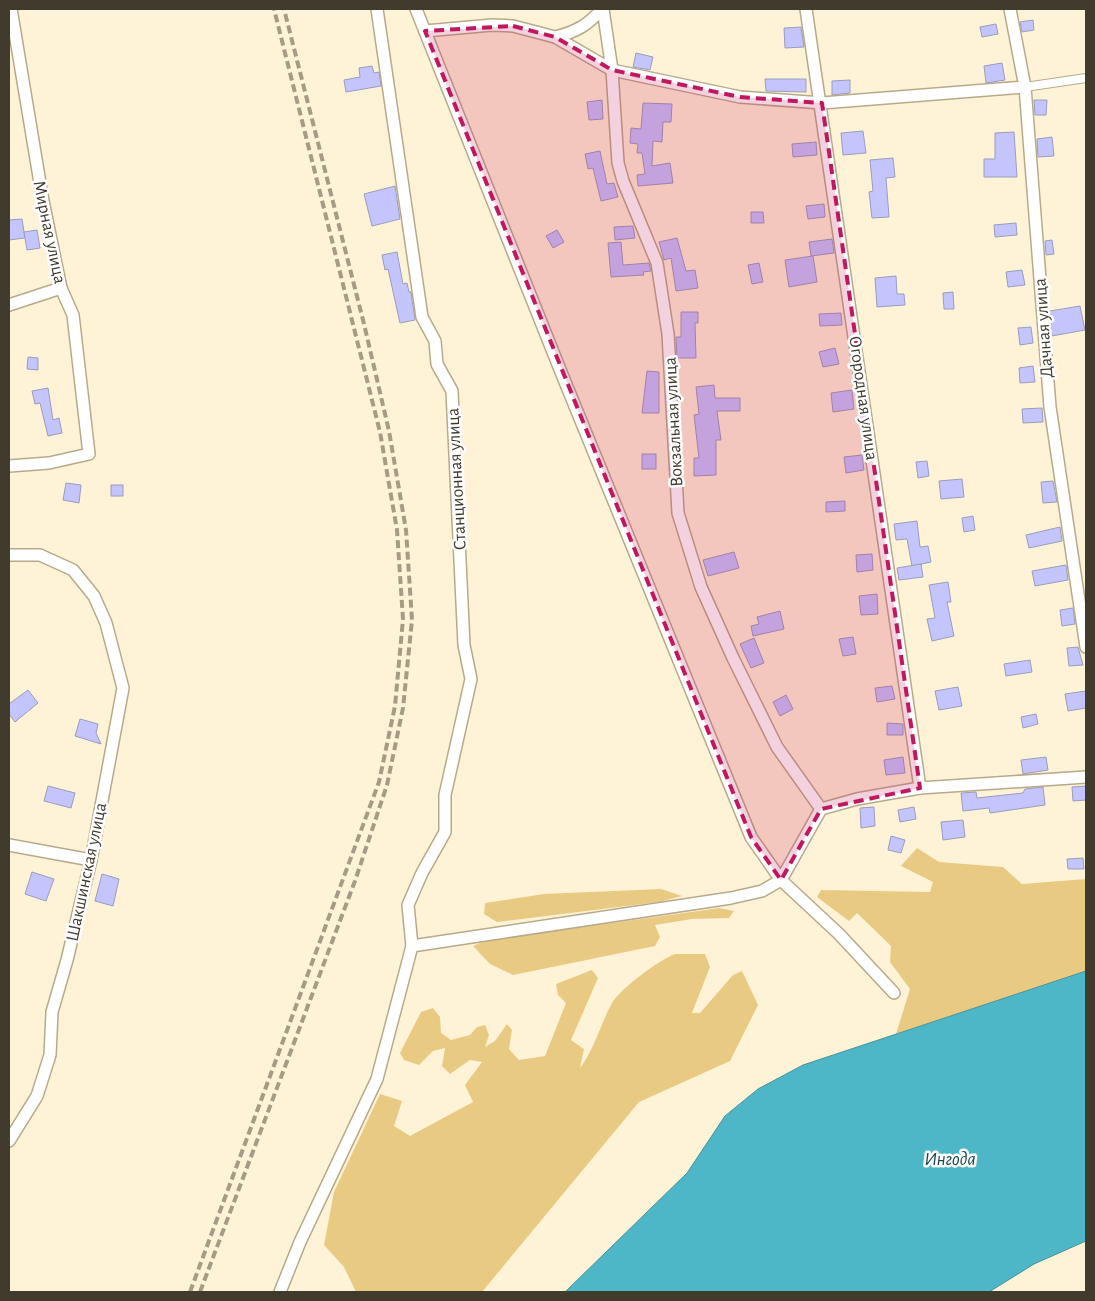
<svg xmlns="http://www.w3.org/2000/svg" width="1095" height="1301" font-family="'Alegreya Sans',sans-serif">
  <rect width="100%" height="100%" fill="#fff3d7"/>
  <g fill="#e9ca82">
    <path d="M 917,848 L 939,862 L 1003,867 L 1022,884 L 1086,879 L 1086,971 L 896,1034 L 910,989 L 890,962 L 891,946 L 857,913 L 849,921 L 817,897 L 821,890 L 930,892 L 933,882 L 901,866 Z"/>
    <path d="M 661,889 L 682,896 L 659,902 L 497,922 L 484,914 L 485,903 L 544,894 Z"/>
    <path d="M 719,908 L 734,911 L 729,918 L 692,919 L 655,925 L 660,937 L 655,946 L 513,975 L 490,964 L 473,946 L 485,941 Z"/>
    <path d="M 675,954 L 705,954 L 710,967 L 692,1013 L 700,1013 L 733,975 L 742,971 L 758,1005 L 730,1061 L 639,1102 L 482,1292 L 356,1292 L 344,1267 L 324,1245 L 334,1192 L 380,1094 L 402,1101 L 394,1126 L 410,1136 L 473,1102 L 465,1085 L 482,1062 L 470,1060 L 450,1074 L 442,1066 L 445,1048 L 433,1051 L 419,1065 L 404,1060 L 400,1053 L 421,1012 L 433,1008 L 440,1017 L 441,1033 L 451,1040 L 470,1035 L 477,1027 L 485,1025 L 489,1035 L 485,1047 L 495,1041 L 507,1024 L 512,1030 L 509,1049 L 519,1060 L 545,1056 L 566,1003 L 558,995 L 556,984 L 592,970 L 598,978 L 571,1040 L 584,1049 L 580,1068 C 595,1048 600,1025 612,1003 C 621,988 659,960 675,954 Z"/>
  </g>
  <path fill="#4db7c7" stroke="#499299" d="M 1086,971 L 1086,1241 L 1034,1264 L 989,1292 L 565,1292 L 687,1173 L 725,1116 L 758,1089 L 803,1065 Z"/>
  <g fill="#c5c5fe" stroke="#9b9cbd">
    <path d="M 1033,20 L 1034,30 L 1022,32 L 1020,22 Z"/>
    <path d="M 996,24 L 998,34 L 982,37 L 980,27 Z"/>
    <path d="M 801,27 L 804,47 L 785,48 L 784,28 Z"/>
    <path d="M 636,53 L 653,57 L 650,70 L 633,67 Z"/>
    <path d="M 1002,63 L 1005,80 L 986,83 L 984,66 Z"/>
    <path d="M 372,66 L 374,73 L 379,72 L 381,86 L 346,92 L 344,80 L 360,77 L 359,68 Z"/>
    <path d="M 765,79 L 806,79 L 806,92 L 766,91 Z"/>
    <path d="M 850,80 L 850,93 L 832,95 L 832,81 Z"/>
    <path d="M 602,100 L 603,119 L 589,120 L 587,102 Z"/>
    <path d="M 1034,100 L 1047,100 L 1046,115 L 1035,115 Z"/>
    <path d="M 643,103 L 672,104 L 671,122 L 663,122 L 662,142 L 653,141 L 652,166 L 670,163 L 673,183 L 638,186 L 637,175 L 645,174 L 642,153 L 637,153 L 638,144 L 630,143 L 631,128 L 641,129 Z"/>
    <path d="M 863,131 L 866,153 L 843,155 L 841,133 Z"/>
    <path d="M 1014,132 L 1017,177 L 984,177 L 984,159 L 995,159 L 995,133 Z"/>
    <path d="M 1052,137 L 1054,156 L 1038,157 L 1037,139 Z"/>
    <path d="M 816,142 L 817,155 L 793,157 L 792,144 Z"/>
    <path d="M 600,151 L 607,184 L 614,183 L 618,197 L 601,201 L 593,168 L 588,169 L 585,154 Z"/>
    <path d="M 893,158 L 895,177 L 886,178 L 889,217 L 872,218 L 869,192 L 873,191 L 870,160 Z"/>
    <path d="M 395,186 L 400,219 L 372,226 L 364,194 Z"/>
    <path d="M 824,204 L 825,217 L 808,219 L 806,206 Z"/>
    <path d="M 751,212 L 763,212 L 764,223 L 751,223 Z"/>
    <path d="M 22,219 L 25,238 L 9,240 L 9,220 Z"/>
    <path d="M 1016,223 L 1017,235 L 995,237 L 994,225 Z"/>
    <path d="M 633,226 L 635,238 L 615,240 L 614,227 Z"/>
    <path d="M 37,230 L 40,248 L 27,250 L 24,232 Z"/>
    <path d="M 557,230 L 564,242 L 553,248 L 546,236 Z"/>
    <path d="M 677,238 L 686,271 L 695,270 L 698,288 L 676,291 L 671,258 L 664,260 L 659,242 Z"/>
    <path d="M 832,239 L 834,253 L 811,256 L 809,242 Z"/>
    <path d="M 1052,240 L 1054,254 L 1046,255 L 1045,241 Z"/>
    <path d="M 621,242 L 623,265 L 649,263 L 651,271 L 643,272 L 644,275 L 611,277 L 608,243 Z"/>
    <path d="M 397,252 L 403,284 L 407,283 L 409,292 L 411,292 L 415,320 L 400,323 L 388,269 L 385,270 L 382,255 Z"/>
    <path d="M 813,256 L 817,282 L 789,287 L 785,260 Z"/>
    <path d="M 759,263 L 763,282 L 752,284 L 748,265 Z"/>
    <path d="M 1022,270 L 1025,285 L 1008,287 L 1006,272 Z"/>
    <path d="M 896,276 L 897,294 L 904,294 L 905,305 L 877,307 L 875,278 Z"/>
    <path d="M 953,292 L 954,309 L 944,309 L 943,293 Z"/>
    <path d="M 1080,306 L 1085,330 L 1052,336 L 1050,311 Z"/>
    <path d="M 681,312 L 698,312 L 698,323 L 695,323 L 696,358 L 677,358 L 676,337 L 681,337 Z"/>
    <path d="M 841,313 L 842,325 L 820,326 L 819,314 Z"/>
    <path d="M 1031,327 L 1033,343 L 1020,345 L 1018,328 Z"/>
    <path d="M 835,348 L 839,364 L 823,367 L 819,352 Z"/>
    <path d="M 28,357 L 38,358 L 38,370 L 27,369 Z"/>
    <path d="M 1033,366 L 1035,382 L 1020,383 L 1019,368 Z"/>
    <path d="M 647,371 L 659,372 L 659,413 L 642,413 Z"/>
    <path d="M 714,385 L 715,398 L 740,398 L 740,411 L 717,411 L 721,440 L 716,440 L 716,475 L 694,476 L 694,458 L 699,458 L 694,415 L 699,414 L 696,387 Z"/>
    <path d="M 48,388 L 53,420 L 59,418 L 62,433 L 48,436 L 40,403 L 35,404 L 32,391 Z"/>
    <path d="M 852,390 L 854,409 L 833,412 L 831,393 Z"/>
    <path d="M 1042,408 L 1043,422 L 1023,423 L 1022,409 Z"/>
    <rect x="642" y="454" width="14" height="15"/>
    <path d="M 862,455 L 864,470 L 846,473 L 844,457 Z"/>
    <path d="M 927,461 L 929,476 L 918,478 L 916,462 Z"/>
    <path d="M 962,479 L 964,497 L 941,499 L 939,481 Z"/>
    <path d="M 1053,481 L 1057,502 L 1043,503 L 1041,482 Z"/>
    <path d="M 66,483 L 81,485 L 79,503 L 63,500 Z"/>
    <rect x="111" y="485" width="12" height="11"/>
    <path d="M 845,501 L 845,511 L 826,512 L 826,502 Z"/>
    <path d="M 973,516 L 975,530 L 964,532 L 962,518 Z"/>
    <path d="M 917,521 L 920,547 L 928,546 L 931,562 L 912,566 L 907,539 L 896,540 L 894,524 Z"/>
    <path d="M 1060,527 L 1062,541 L 1029,548 L 1026,535 Z"/>
    <path d="M 734,552 L 739,568 L 708,576 L 703,560 Z"/>
    <path d="M 872,554 L 873,570 L 857,572 L 856,555 Z"/>
    <path d="M 921,564 L 923,577 L 899,580 L 897,568 Z"/>
    <path d="M 1066,565 L 1068,580 L 1035,586 L 1032,571 Z"/>
    <path d="M 948,582 L 951,602 L 947,602 L 954,636 L 932,641 L 927,619 L 935,618 L 929,585 Z"/>
    <path d="M 877,594 L 878,614 L 861,615 L 859,596 Z"/>
    <path d="M 1073,608 L 1075,624 L 1062,626 L 1060,610 Z"/>
    <path d="M 780,611 L 784,629 L 753,636 L 751,626 L 759,624 L 757,617 Z"/>
    <path d="M 853,637 L 856,654 L 843,656 L 839,639 Z"/>
    <path d="M 754,638 L 764,663 L 751,668 L 740,644 Z"/>
    <path d="M 1078,647 L 1083,665 L 1069,666 L 1067,648 Z"/>
    <path d="M 1030,660 L 1032,672 L 1006,676 L 1004,664 Z"/>
    <path d="M 892,686 L 895,699 L 877,702 L 875,688 Z"/>
    <path d="M 958,687 L 962,706 L 939,710 L 935,691 Z"/>
    <path d="M 28,690 L 38,703 L 15,722 L 9,714 L 9,704 Z"/>
    <path d="M 1086,691 L 1086,708 L 1068,711 L 1065,694 Z"/>
    <path d="M 786,695 L 793,709 L 780,716 L 773,702 Z"/>
    <path d="M 1036,714 L 1038,724 L 1023,728 L 1021,717 Z"/>
    <path d="M 80,719 L 98,724 L 96,733 L 101,744 L 75,736 Z"/>
    <path d="M 887,723 L 903,724 L 903,735 L 887,735 Z"/>
    <path d="M 903,757 L 905,773 L 886,775 L 884,760 Z"/>
    <path d="M 1046,757 L 1048,770 L 1023,774 L 1021,760 Z"/>
    <path d="M 48,786 L 75,793 L 71,808 L 44,801 Z"/>
    <path d="M 1086,786 L 1086,800 L 1073,801 L 1072,787 Z"/>
    <path d="M 1043,787 L 1045,805 L 990,813 L 989,808 L 963,811 L 961,793 L 976,792 L 977,798 L 1023,793 L 1025,789 Z"/>
    <path d="M 874,807 L 875,826 L 861,828 L 860,808 Z"/>
    <path d="M 914,807 L 916,819 L 900,822 L 898,810 Z"/>
    <path d="M 963,820 L 965,837 L 943,840 L 941,822 Z"/>
    <path d="M 891,836 L 905,840 L 901,853 L 888,850 Z"/>
    <path d="M 1083,858 L 1084,869 L 1068,869 L 1067,859 Z"/>
    <path d="M 32,872 L 54,879 L 46,901 L 25,894 Z"/>
    <path d="M 102,874 L 119,879 L 113,906 L 95,901 Z"/>
  </g>
  <g fill="none" stroke-linecap="round" stroke-linejoin="round">
    <g stroke="#b8aa89" stroke-width="10">
      <path id="pedestrian" d="M 1025,87 L 1086,78"/>
    </g>
    <g stroke="#b8aa89" stroke-width="14">
      <g id="minor">
        <path d="M 377,9 L 422,317 L 435,341 L 437,364 L 452,391 L 464,645 L 471,679 L 445,795 L 445,832 L 422,873 L 408,905 L 412,946"/>
        <path d="M 416,9 L 561,372 L 751,837 L 781,880 L 839,934 L 894,993"/>
        <path d="M 603,9 L 612,70 L 618,163 L 623,181 L 657,263 L 668,334 L 678,513 L 701,587 L 733,658 L 777,747 L 821,809"/>
        <path d="M 806,9 L 920,788"/>
        <path d="M 1010,9 L 1025,87 L 1050,407 L 1086,647"/>
        <path d="M 425,31 L 492,25 L 513,26 L 555,37 L 612,70 L 740,97 L 822,103 L 1025,87"/>
        <path d="M 555,37 C 576,32 588,25 602,9"/>
        <path d="M 9,305 L 61,288"/>
        <path d="M 9,466 L 49,463 L 89,454 L 73,315 L 61,288 L 43,201 L 11,9"/>
        <path d="M 9,555 L 40,555 L 73,570 L 94,596 L 106,623 L 123,688 L 91,860 L 67,960 L 52,1012 L 50,1055 L 37,1096 L 9,1141"/>
        <path d="M 9,845 L 91,860"/>
        <path d="M 280,1292 L 300,1242 L 377,1079 L 412,946 L 731,898 L 762,891 L 781,880 L 821,809 L 857,799 L 920,788 L 1086,777"/>
      </g>
    </g>
    <use href="#pedestrian" stroke="#fff" stroke-width="8"/>
    <use href="#minor" stroke="#fff" stroke-width="11"/>
    <g stroke="#a59c86" stroke-width="4" stroke-dasharray="8 4" stroke-linecap="butt">
      <path d="M 190,1292 L 379,782 L 395,706 L 403,619 L 397,530 L 380,432 L 274,9"/>
      <path d="M 200,1292 L 355,881 L 387,785 L 403,708 L 412,620 L 406,530 L 389,431 L 364,324 L 284,9"/>
    </g>
  </g>
  <path fill="#c2185b" fill-opacity="0.2" stroke="#c2185b" stroke-width="4" stroke-dasharray="10 6" stroke-linejoin="round" d="M 513,26 L 555,37 L 612,70 L 740,97 L 822,103 L 920,788 L 821,809 L 781,880 L 751,837 L 425,31 Z"/>
  <g text-anchor="middle" stroke-width="5" stroke-linejoin="round" paint-order="stroke">
    <g font-size="18" fill="#413b2d" stroke="#fff">
      <text transform="translate(50 232) rotate(78)" y="6">Мирная улица</text>
      <text transform="translate(1043 328) rotate(-94)" y="6">Дачная улица</text>
      <text transform="translate(864 398) rotate(82)" y="6">Огородная улица</text>
      <text transform="translate(673 422) rotate(-93)" y="6">Вокзальная улица</text>
      <text transform="translate(456 479) rotate(-93)" y="6">Станционная улица</text>
      <text transform="translate(86 872) rotate(-78)" y="6">Шакшинская улица</text>
    </g>
    <g font-size="19" font-style="italic" fill="#19484f" stroke="#fff">
      <text x="950" y="1165">Ингода</text>
    </g>
  </g>
  <rect width="1095" height="1301" fill="none" stroke="#413b2d" stroke-width="20"/>
</svg>
